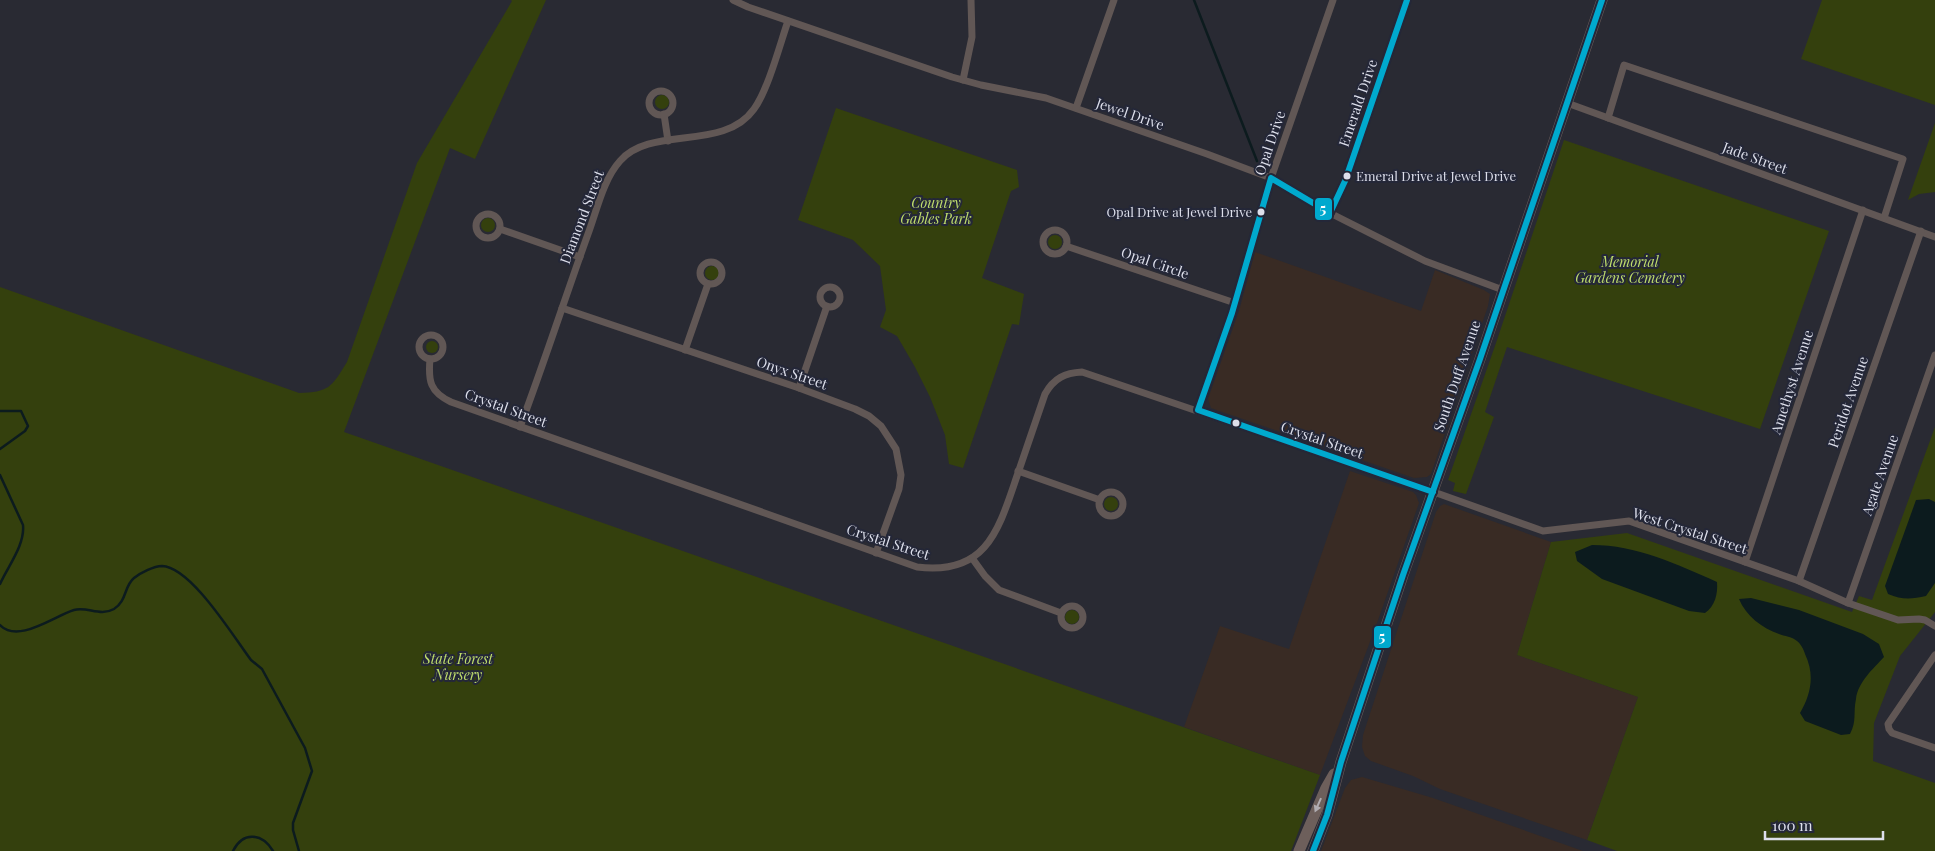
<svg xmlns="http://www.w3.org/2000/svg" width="1935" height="851" font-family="'Playfair Display',serif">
  <rect width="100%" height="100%" fill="#292a33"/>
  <g fill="#392b24">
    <path d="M 1255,252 L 1421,311 L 1435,270 L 1484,290 L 1490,294 L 1488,306 L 1431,474 L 1427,477 L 1414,478 L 1211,408 L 1208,399 L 1239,311 Z"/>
    <path d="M 1350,471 L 1413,492 L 1416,495 L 1419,503 L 1377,623 L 1320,775 L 1184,727 L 1220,626 L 1289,649 Z"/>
    <path d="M 1444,504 L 1551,542 L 1517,655 L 1638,697 L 1587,840 L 1440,789 L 1413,776 L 1371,761 L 1365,756 L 1362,747 L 1363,735 L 1436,512 L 1440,506 Z"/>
    <path d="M 1362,777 L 1433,798 L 1583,851 L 1321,851 L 1345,788 L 1351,780 Z"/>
  </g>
  <g fill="#34400d">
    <path d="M 511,0 L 546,0 L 475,159 L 450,148 L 344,432 L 1320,775 L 1291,851 L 0,851 L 0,287 L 299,393 C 329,392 331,388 347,362 L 417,163 L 512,1 Z"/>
    <path d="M 1822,0 L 1935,0 L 1935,105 L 1801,59 Z"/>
    <circle cx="662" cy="102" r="7"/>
    <path d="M 836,108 L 1017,170 L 1019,187 L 1011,191 L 982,278 L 1024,294 L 1019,325 L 1012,324 L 963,468 L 949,464 L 945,435 L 930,397 L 915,367 L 897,336 L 880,327 L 886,310 L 880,266 L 853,240 L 798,220 Z"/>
    <path d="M 1935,123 L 1935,192 L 1919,194 L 1908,200 Z"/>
    <path d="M 1564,140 L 1829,231 L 1760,429 L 1507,347 L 1485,412 L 1494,417 L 1466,494 L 1453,491 L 1455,483 L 1448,480 L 1496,343 Z"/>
    <circle cx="488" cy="225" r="7"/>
    <circle cx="1055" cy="242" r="7"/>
    <circle cx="712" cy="273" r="7"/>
    <circle cx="432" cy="347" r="6"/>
    <path d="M 1935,427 L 1935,612 L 1900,656 L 1874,723 L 1873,761 L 1935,783 L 1935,851 L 1617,851 L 1587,840 L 1638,697 L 1517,655 L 1551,542 L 1627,533 L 1852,612 L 1859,596 L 1872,600 Z"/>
    <circle cx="1111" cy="504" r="7"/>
    <circle cx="1072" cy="617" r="7"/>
  </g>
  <g fill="#0c1b1e">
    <path d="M 1929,499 L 1935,502 L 1935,583 L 1926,596 C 1912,599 1902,600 1888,594 L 1885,586 L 1916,500 Z"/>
    <path d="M 1592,545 C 1636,545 1677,564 1717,582 C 1718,594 1715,606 1705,613 L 1689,611 L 1602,579 L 1577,561 L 1575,552 Z"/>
    <path d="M 1751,598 L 1799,610 L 1863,634 L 1879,644 L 1884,657 C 1873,669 1858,682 1856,699 C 1853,713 1857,721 1850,734 L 1841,735 L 1805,721 L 1800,713 C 1811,694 1815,675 1805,654 C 1804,650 1801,644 1797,641 C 1793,637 1784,636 1779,634 C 1762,628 1746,616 1739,599 Z"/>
  </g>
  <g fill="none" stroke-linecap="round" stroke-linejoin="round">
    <g stroke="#0c1b1e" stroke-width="2.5">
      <path d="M 1194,0 L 1257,161"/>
      <path d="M 0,411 L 21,411 L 28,426 L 25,431 L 0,449"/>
      <path d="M 0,475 L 23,525 C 25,545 8,566 0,584"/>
      <path d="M 0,625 C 18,644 54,616 74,610 C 87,606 100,617 114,609 C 127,601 124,586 134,578 C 140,573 154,566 162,566 C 191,567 233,636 251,660 L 262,669 L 305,748 L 312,771 L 293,823 L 293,830 L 299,851"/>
      <path d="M 233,851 C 243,831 262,833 273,851"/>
    </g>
    <g stroke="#615755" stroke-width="7">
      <path d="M 733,0 L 748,7 L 952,77 L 981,85 L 1046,98 L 1207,154 L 1271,178 L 1330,213 L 1425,261 L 1503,290"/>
      <path d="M 963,80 L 972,37 L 971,0"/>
      <circle cx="661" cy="103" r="12"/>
      <path d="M 1567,103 L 1935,237"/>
      <path d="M 1076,108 L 1114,0"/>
      <path d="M 664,114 L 668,141"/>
      <path d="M 1608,118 L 1624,65 L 1903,159 L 1884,218"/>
      <path d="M 1330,213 L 1345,181 L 1407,0"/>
      <circle cx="488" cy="226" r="12"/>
      <path d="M 500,229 L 580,257"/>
      <circle cx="1055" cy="242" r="12"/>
      <path d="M 1066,246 L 1235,303"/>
      <circle cx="711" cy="273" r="11"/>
      <circle cx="830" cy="297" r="10"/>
      <path d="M 562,308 L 799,388 L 855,409 L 869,416 L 881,426 L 896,449 L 901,475 L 899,489 L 876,553"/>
      <circle cx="431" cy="347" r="12"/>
      <path d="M 685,350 L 708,284"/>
      <path d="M 430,359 C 428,381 430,392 451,402 L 917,567 C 988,576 999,528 1018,473 C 1027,447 1036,420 1045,394 C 1054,378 1065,373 1082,372 L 1389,476 L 1543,531 L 1629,521 L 1799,581 L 1848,603 L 1898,620 L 1919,619 L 1925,620 L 1935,626"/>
      <path d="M 799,388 L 827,306"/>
      <path d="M 1198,410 L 1232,313 L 1271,178 L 1333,0"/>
      <path d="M 520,427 C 544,363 565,298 588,234 C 597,210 603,180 620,161 C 651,125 724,152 754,109 C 768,90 780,44 788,21"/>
      <path d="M 1018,471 L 1100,500"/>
      <circle cx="1111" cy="504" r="12"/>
      <path d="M 972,558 L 985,576 L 999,590 L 1061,613"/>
      <path d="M 1745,562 L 1863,210"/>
      <path d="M 1799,581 L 1921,231"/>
      <path d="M 1848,603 L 1935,355"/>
      <circle cx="1072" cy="617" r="11"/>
      <path d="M 1935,655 L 1888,724 L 1889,729 L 1892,733 L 1935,748"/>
    </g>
    <g stroke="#6d5f5b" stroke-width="11">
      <path d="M 1299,851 L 1326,788 L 1334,774"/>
      <path d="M 1313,851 L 1327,815 L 1341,762 L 1403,575 L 1480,359 L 1602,0"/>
    </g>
    <g stroke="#242738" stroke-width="10">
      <g id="bus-1">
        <path d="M 1407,0 L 1345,181 L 1330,213 L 1271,178 L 1232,313 L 1198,410 L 1433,492"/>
        <path d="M 1313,851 L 1327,815 L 1341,762 L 1403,575 L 1480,359 L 1602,0"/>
      </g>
    </g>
    <use href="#bus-1" stroke="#00a9ce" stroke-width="6"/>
  </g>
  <defs><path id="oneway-solid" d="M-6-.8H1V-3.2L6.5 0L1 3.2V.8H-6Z" transform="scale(1.25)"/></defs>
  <use fill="#b0acb1" href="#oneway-solid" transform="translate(1318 805) rotate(114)"/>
  <g fill="#dddfeb" stroke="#242738" stroke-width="2">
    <circle cx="1347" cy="176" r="4.5"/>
    <circle cx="1261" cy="212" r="4.5"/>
    <circle cx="1236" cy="423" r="4.5"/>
  </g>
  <g text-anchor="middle" stroke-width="4" stroke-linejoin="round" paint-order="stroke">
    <g font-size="13" fill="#dddfeb" stroke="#242738" text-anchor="start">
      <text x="1356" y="181">Emeral Drive at Jewel Drive</text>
      <text x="1252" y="217" text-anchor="end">Opal Drive at Jewel Drive</text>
    </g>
    <g font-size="14" fill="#dddfeb" stroke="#242738">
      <text transform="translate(1358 103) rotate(-71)" y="5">Emerald Drive</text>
      <text transform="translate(1130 114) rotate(19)" y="5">Jewel Drive</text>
      <text transform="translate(1270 143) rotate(-71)" y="5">Opal Drive</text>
      <text transform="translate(1755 158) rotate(20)" y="5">Jade Street</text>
      <text transform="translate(582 217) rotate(-69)" y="5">Diamond Street</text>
      <text transform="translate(1155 263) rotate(19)" y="5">Opal Circle</text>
      <text transform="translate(792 373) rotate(19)" y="5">Onyx Street</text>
      <text transform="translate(1457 376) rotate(-71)" y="5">South Duff Avenue</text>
      <text transform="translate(1792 382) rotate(-72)" y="5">Amethyst Avenue</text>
      <text transform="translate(1848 402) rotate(-71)" y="5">Peridot Avenue</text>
      <text transform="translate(506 408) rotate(20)" y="5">Crystal Street</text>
      <text transform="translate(1322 440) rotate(19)" y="5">Crystal Street</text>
      <text transform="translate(1880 475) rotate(-71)" y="5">Agate Avenue</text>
      <text transform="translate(1690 531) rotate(18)" y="5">West Crystal Street</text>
      <text transform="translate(888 542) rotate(18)" y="5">Crystal Street</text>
    </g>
    <g font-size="14" font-style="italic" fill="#bfdd6c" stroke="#242738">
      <text x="936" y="208">Country<tspan x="936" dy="16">Gables Park</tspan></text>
      <text x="1630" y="267">Memorial<tspan x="1630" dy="16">Gardens Cemetery</tspan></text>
      <text x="458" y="664">State Forest<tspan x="458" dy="16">Nursery</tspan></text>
    </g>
  </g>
  <g stroke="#242738" stroke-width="2">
    <rect x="1314" y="197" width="19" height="24" rx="5" fill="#00a9ce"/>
    <rect x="1373" y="625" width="19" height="24" rx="5" fill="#00a9ce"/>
  </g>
  <g font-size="14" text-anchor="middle" font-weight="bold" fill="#fff">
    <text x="1323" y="214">5</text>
    <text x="1382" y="642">5</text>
  </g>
  <path d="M1765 831v8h118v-8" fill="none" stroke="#dddfeb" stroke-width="2.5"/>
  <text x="1772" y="831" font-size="15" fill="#dddfeb" stroke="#242738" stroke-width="4" paint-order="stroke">100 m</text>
</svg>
